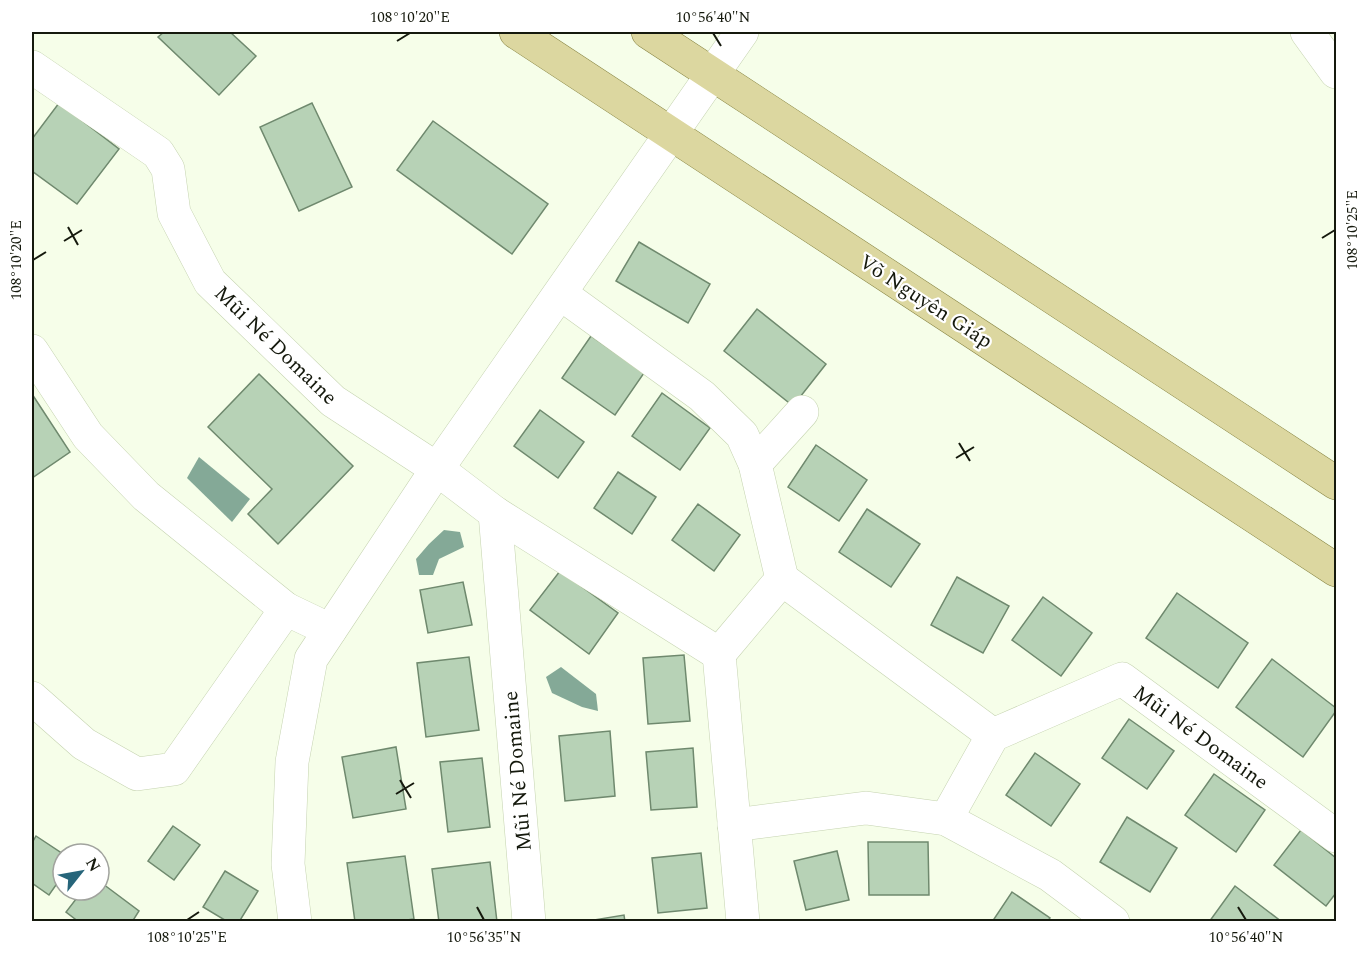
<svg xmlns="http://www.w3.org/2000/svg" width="1368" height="953" font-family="Spectral,serif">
  <rect width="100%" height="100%" fill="#f6fee9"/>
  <g fill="#84a997">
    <path d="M 199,457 L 250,499 L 232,522 L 187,478 Z"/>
    <path d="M 444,530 L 460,532 L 464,547 L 439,559 L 433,575 L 419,575 L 416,559 L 429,544 Z"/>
    <path d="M 561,667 L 596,694 L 598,711 L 582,707 L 552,693 L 546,677 Z"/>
  </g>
  <g fill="#b7d2b6" stroke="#6f896e" stroke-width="1.5">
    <path d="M 164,32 L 230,32 L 256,56 L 219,95 L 158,37 Z"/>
    <path d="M 59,103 L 119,149 L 77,204 L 32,171 L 32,139 Z"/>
    <path d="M 312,103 L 352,187 L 299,211 L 260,127 Z"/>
    <path d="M 433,121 L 548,204 L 512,254 L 397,170 Z"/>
    <path d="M 639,242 L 710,284 L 688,323 L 616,281 Z"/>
    <path d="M 757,309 L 826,364 L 793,406 L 724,351 Z"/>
    <path d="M 591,336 L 644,373 L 615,415 L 562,378 Z"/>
    <path d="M 259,374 L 353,466 L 278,544 L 248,514 L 272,489 L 208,427 Z"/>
    <path d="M 662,393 L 710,428 L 680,470 L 632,436 Z"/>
    <path d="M 32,394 L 70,452 L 32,478 Z"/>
    <path d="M 540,410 L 584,442 L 558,478 L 514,446 Z"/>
    <path d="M 816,445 L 867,480 L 839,521 L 788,487 Z"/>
    <path d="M 618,472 L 656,497 L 632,534 L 594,508 Z"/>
    <path d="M 698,504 L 740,535 L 714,571 L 672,540 Z"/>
    <path d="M 867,509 L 920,544 L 891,587 L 839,552 Z"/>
    <path d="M 560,571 L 618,613 L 589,654 L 530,610 Z"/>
    <path d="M 957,577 L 1009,606 L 983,653 L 931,625 Z"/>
    <path d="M 463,582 L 472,625 L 428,633 L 420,590 Z"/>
    <path d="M 1177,593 L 1248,643 L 1218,688 L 1146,638 Z"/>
    <path d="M 1043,597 L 1092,633 L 1061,676 L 1012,640 Z"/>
    <path d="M 684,655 L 690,721 L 648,724 L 643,658 Z"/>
    <path d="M 469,657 L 479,730 L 426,737 L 417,663 Z"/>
    <path d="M 1272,659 L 1336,708 L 1336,711 L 1303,757 L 1236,707 Z"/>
    <path d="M 1129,719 L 1174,751 L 1147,789 L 1102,758 Z"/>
    <path d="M 610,731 L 615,796 L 565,801 L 559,736 Z"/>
    <path d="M 396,747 L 406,809 L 353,818 L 342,757 Z"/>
    <path d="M 693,748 L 697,807 L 651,810 L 646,752 Z"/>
    <path d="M 1035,753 L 1080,784 L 1051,826 L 1006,795 Z"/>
    <path d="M 482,758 L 490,827 L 448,832 L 440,762 Z"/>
    <path d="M 1214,774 L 1265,810 L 1236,852 L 1185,815 Z"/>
    <path d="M 1127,817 L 1177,848 L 1150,892 L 1100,862 Z"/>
    <path d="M 173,826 L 200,845 L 174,880 L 148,861 Z"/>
    <path d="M 1301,830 L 1336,858 L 1336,893 L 1326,906 L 1274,865 Z"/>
    <path d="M 36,836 L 63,854 L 63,875 L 49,895 L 32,883 L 32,843 Z"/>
    <path d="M 868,842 L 928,842 L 929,895 L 869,895 Z"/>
    <path d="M 837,851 L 849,900 L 806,910 L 794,861 Z"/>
    <path d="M 701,853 L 707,908 L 658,913 L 652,858 Z"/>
    <path d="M 405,856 L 414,919 L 392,922 L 355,922 L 347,863 Z"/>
    <path d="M 490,862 L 497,922 L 439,922 L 432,869 Z"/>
    <path d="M 225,871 L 258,891 L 239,922 L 228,922 L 203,907 Z"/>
    <path d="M 99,881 L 139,911 L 132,922 L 79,922 L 66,912 L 83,890 L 99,890 Z"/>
    <path d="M 1235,886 L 1282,922 L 1209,922 Z"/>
    <path d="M 1012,892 L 1050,918 L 1047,922 L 992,922 Z"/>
    <path d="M 624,915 L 625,922 L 582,922 Z"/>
  </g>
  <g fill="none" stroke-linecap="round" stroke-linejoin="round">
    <g stroke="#c5d3b0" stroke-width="34">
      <g id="minor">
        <path d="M 1307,32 L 1336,72"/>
        <path d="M 32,67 L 158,153 L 168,169 L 174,213 L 210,282 L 333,401 L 437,469 L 495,513 L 719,654 L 782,579 L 755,464 L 742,435 L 702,396 L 561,294"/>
        <path d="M 32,351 L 88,436 L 146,496 L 286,609"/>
        <path d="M 755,464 L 802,412"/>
        <path d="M 495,513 L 529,922"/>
        <path d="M 782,579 L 993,735"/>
        <path d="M 719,654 L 743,922"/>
        <path d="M 32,698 L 84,744 L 137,774 L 174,769 L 286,609 L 330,630"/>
        <path d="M 946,819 L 993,735 L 1122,679 L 1336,836"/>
        <path d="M 734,825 L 866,808 L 946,819 L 1050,875 L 1113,922"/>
        <path d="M 295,922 L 288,864 L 292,762 L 311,659 L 437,469 L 742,32"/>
      </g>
    </g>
    <g stroke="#878443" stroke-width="34">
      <g id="major">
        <path d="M 516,32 L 1336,570"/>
        <path d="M 648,32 L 1336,483"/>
      </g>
    </g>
    <use href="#minor" stroke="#fff" stroke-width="33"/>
    <use href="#major" stroke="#dcd7a0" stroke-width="33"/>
  </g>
  <path fill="none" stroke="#15190d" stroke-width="2" d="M 713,33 L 721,46M 397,41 L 410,33M 68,227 L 78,245M 1322,238 L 1335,230M 64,241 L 82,230M 33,260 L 46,252M 959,443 L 970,461M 956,458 L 974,447M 400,780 L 411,798M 396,794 L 414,783M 477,907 L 484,920M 1238,907 L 1246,920M 187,920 L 199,912"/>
  <g text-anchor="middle" stroke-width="4.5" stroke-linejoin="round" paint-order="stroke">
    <g font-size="21" fill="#15190d" stroke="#fff">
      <text transform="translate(926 301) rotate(33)" y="7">Võ Nguyên Giáp</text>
      <text transform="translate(276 345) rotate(44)" y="7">Mũi Né Domaine</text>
      <text transform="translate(1201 737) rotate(36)" y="7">Mũi Né Domaine</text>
      <text transform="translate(517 771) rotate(-95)" y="7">Mũi Né Domaine</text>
    </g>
  </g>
  <rect width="1368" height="953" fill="none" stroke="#ffffff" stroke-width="66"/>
  <g transform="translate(81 872) rotate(59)"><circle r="28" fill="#ffffff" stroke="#a1a39e" stroke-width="1.5"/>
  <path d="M0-4.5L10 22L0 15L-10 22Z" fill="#26657a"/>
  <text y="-9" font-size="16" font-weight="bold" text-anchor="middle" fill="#15190d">N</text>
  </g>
  <rect x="33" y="33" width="1302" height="887" fill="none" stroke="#15190d" stroke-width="2"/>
  <g font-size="15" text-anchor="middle" fill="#15190d">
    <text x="410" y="22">108°10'20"E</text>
    <text x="713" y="22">10°56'40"N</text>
    <text transform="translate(1352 230) rotate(-90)" y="5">108°10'25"E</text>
    <text transform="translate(16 260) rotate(-90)" y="5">108°10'20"E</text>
    <text x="187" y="942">108°10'25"E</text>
    <text x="484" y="942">10°56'35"N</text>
    <text x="1246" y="942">10°56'40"N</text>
  </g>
</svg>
